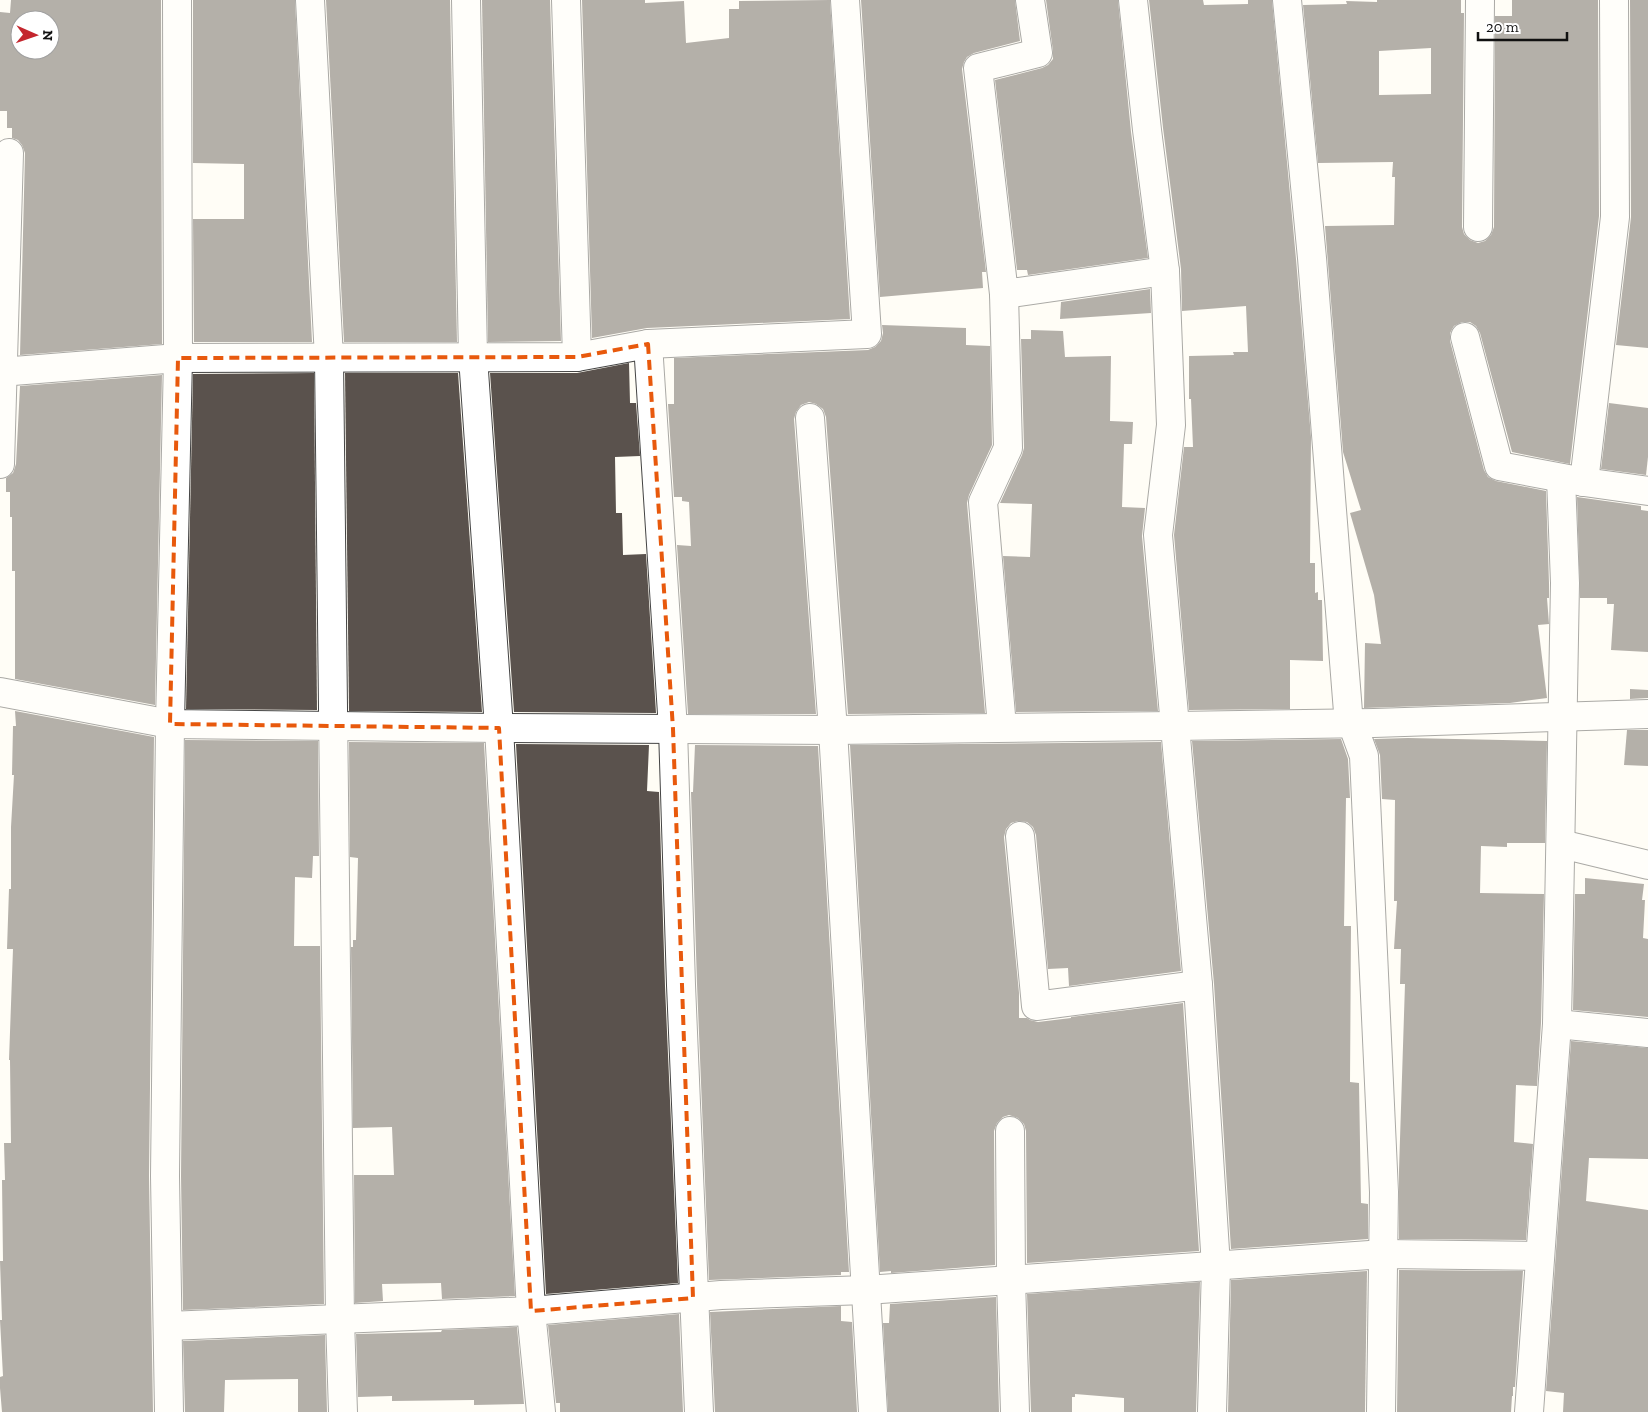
<svg xmlns="http://www.w3.org/2000/svg" width="1648" height="1412" font-family="'Zilla Slab',serif">
  <rect width="100%" height="100%" fill="#fffdf5"/>
  <g fill="#5a524d" fill-rule="evenodd">
    <path d="M 11,0 L 161,0 L 162,344 L 20,355 L 25,153 L 22,145 L 18,140 L 12,138 L 12,128 L 7,128 L 7,111 L 0,111 L 0,12 L 10,13 ZM 20,20 L 50,20 L 50,50 L 20,50 Z"/>
    <path d="M 193,0 L 295,0 L 312,342 L 194,342 L 193,219 L 244,219 L 244,164 L 193,163 Z"/>
    <path d="M 326,0 L 450,0 L 457,342 L 344,342 Z"/>
    <path d="M 482,0 L 550,0 L 561,341 L 488,342 Z"/>
    <path d="M 582,0 L 645,0 L 645,3 L 684,1 L 686,43 L 729,38 L 729,9 L 739,9 L 739,1 L 830,0 L 850,319 L 647,328 L 592,338 Z"/>
    <path d="M 861,0 L 1015,0 L 1020,41 L 974,53 L 967,57 L 964,62 L 962,69 L 986,272 L 982,272 L 983,288 L 880,297 Z"/>
    <path d="M 1046,0 L 1118,0 L 1131,132 L 1148,258 L 1028,275 L 1027,270 L 1017,270 L 995,80 L 1042,68 L 1048,65 L 1053,59 L 1053,51 Z"/>
    <path d="M 1149,0 L 1203,0 L 1204,5 L 1248,4 L 1248,0 L 1272,0 L 1296,259 L 1311,437 L 1310,563 L 1315,563 L 1315,593 L 1318,592 L 1318,600 L 1322,600 L 1323,661 L 1290,660 L 1290,709 L 1189,710 L 1174,535 L 1184,447 L 1193,447 L 1191,399 L 1189,399 L 1189,356 L 1234,355 L 1233,352 L 1248,352 L 1246,306 L 1182,311 L 1181,269 L 1163,128 Z"/>
    <path d="M 1377,0 L 1461,0 L 1461,13 L 1464,13 L 1462,227 L 1464,234 L 1470,240 L 1478,243 L 1485,241 L 1491,235 L 1494,227 L 1495,16 L 1512,16 L 1512,0 L 1598,0 L 1599,216 L 1570,464 L 1512,452 L 1480,333 L 1476,326 L 1470,322 L 1462,322 L 1454,326 L 1450,333 L 1450,341 L 1484,470 L 1488,477 L 1496,481 L 1546,491 L 1549,583 L 1549,598 L 1547,598 L 1549,624 L 1538,625 L 1547,698 L 1510,703 L 1364,708 L 1365,643 L 1381,644 L 1374,595 L 1350,513 L 1361,510 L 1343,452 L 1325,226 L 1394,225 L 1395,177 L 1392,177 L 1393,162 L 1318,163 L 1303,5 L 1347,4 L 1346,1 L 1377,2 ZM 1431,48 L 1431,94 L 1379,95 L 1379,51 Z"/>
    <path d="M 1630,0 L 1648,0 L 1648,348 L 1616,345 L 1631,217 Z"/>
    <path d="M 1150,289 L 1151,313 L 1060,319 L 1061,302 Z"/>
    <path d="M 882,325 L 966,328 L 966,345 L 990,346 L 992,445 L 969,495 L 967,503 L 985,713 L 848,714 L 826,417 L 823,409 L 816,404 L 809,402 L 801,405 L 796,412 L 794,419 L 816,714 L 688,714 L 677,545 L 691,546 L 689,502 L 682,501 L 682,497 L 674,497 L 668,404 L 674,404 L 674,358 L 868,350 L 875,347 L 881,341 L 883,333 Z"/>
    <path d="M 1031,330 L 1063,331 L 1065,357 L 1111,356 L 1110,421 L 1133,422 L 1132,444 L 1124,444 L 1122,507 L 1145,508 L 1142,536 L 1158,711 L 1016,712 L 1003,556 L 1030,557 L 1032,504 L 1000,503 L 1022,455 L 1024,448 L 1021,339 L 1031,339 Z"/>
    <path d="M 629,363 L 630,403 L 636,403 L 640,456 L 615,457 L 616,513 L 622,513 L 623,555 L 646,554 L 656,713 L 514,712 L 490,373 L 577,373 Z"/>
    <path d="M 314,373 L 317,710 L 186,709 L 193,374 Z"/>
    <path d="M 345,373 L 458,373 L 482,712 L 349,711 Z"/>
    <path d="M 162,375 L 155,705 L 15,679 L 15,571 L 12,571 L 12,517 L 10,517 L 10,492 L 6,492 L 6,478 L 13,473 L 16,464 L 20,386 Z"/>
    <path d="M 1609,403 L 1648,408 L 1648,457 L 1646,475 L 1601,469 Z"/>
    <path d="M 1577,497 L 1641,506 L 1641,510 L 1648,511 L 1648,652 L 1611,650 L 1614,604 L 1607,604 L 1607,598 L 1580,598 Z"/>
    <path d="M 1630,689 L 1648,690 L 1648,698 L 1630,699 Z"/>
    <path d="M 15,711 L 154,737 L 149,1176 L 153,1412 L 2,1412 L 0,1388 L 0,1377 L 3,1376 L 0,1320 L 2,1320 L 0,1261 L 3,1261 L 2,1180 L 5,1180 L 4,1143 L 11,1143 L 10,1060 L 9,1060 L 13,949 L 7,949 L 9,889 L 11,889 L 11,827 L 14,775 L 12,775 L 13,726 L 16,726 Z"/>
    <path d="M 1627,730 L 1648,730 L 1648,766 L 1624,765 Z"/>
    <path d="M 1408,738 L 1547,741 L 1545,843 L 1507,843 L 1507,847 L 1481,846 L 1480,893 L 1544,894 L 1541,1023 L 1537,1086 L 1516,1085 L 1514,1142 L 1533,1144 L 1526,1240 L 1399,1239 L 1399,1170 L 1405,984 L 1400,984 L 1401,949 L 1394,949 L 1397,901 L 1394,901 L 1395,800 L 1382,799 L 1380,755 L 1374,739 Z"/>
    <path d="M 1341,739 L 1348,759 L 1350,798 L 1346,798 L 1344,926 L 1351,926 L 1350,1082 L 1359,1083 L 1361,1203 L 1368,1204 L 1368,1239 L 1231,1249 L 1214,984 L 1192,741 Z"/>
    <path d="M 185,740 L 318,741 L 319,856 L 313,856 L 312,878 L 295,877 L 294,946 L 320,946 L 324,1304 L 183,1310 L 181,1176 Z"/>
    <path d="M 349,742 L 484,743 L 515,1296 L 442,1299 L 441,1283 L 382,1284 L 383,1301 L 355,1303 L 354,1175 L 394,1175 L 392,1127 L 353,1128 L 351,947 L 353,947 L 353,940 L 356,940 L 358,858 L 350,857 Z"/>
    <path d="M 1161,742 L 1181,971 L 1069,986 L 1068,968 L 1048,969 L 1036,835 L 1033,827 L 1027,822 L 1018,821 L 1011,823 L 1006,829 L 1004,837 L 1019,993 L 1019,1018 L 1027,1018 L 1030,1020 L 1038,1022 L 1071,1018 L 1071,1017 L 1183,1003 L 1199,1251 L 1027,1263 L 1026,1131 L 1024,1124 L 1018,1118 L 1009,1115 L 1003,1117 L 997,1123 L 994,1131 L 995,1265 L 891,1273 L 891,1271 L 880,1272 L 850,745 Z"/>
    <path d="M 516,744 L 649,745 L 647,791 L 659,792 L 665,986 L 678,1283 L 546,1294 Z"/>
    <path d="M 695,745 L 818,746 L 849,1272 L 841,1272 L 841,1275 L 709,1280 L 697,984 L 691,792 L 693,792 Z"/>
    <path d="M 1585,878 L 1644,884 L 1642,900 L 1645,900 L 1643,938 L 1648,939 L 1648,1017 L 1573,1010 L 1575,894 L 1585,894 Z"/>
    <path d="M 1571,1041 L 1648,1048 L 1648,1159 L 1589,1158 L 1586,1201 L 1648,1210 L 1648,1412 L 1563,1412 L 1564,1393 L 1546,1391 Z"/>
    <path d="M 1399,1270 L 1523,1271 L 1515,1387 L 1513,1387 L 1513,1396 L 1512,1396 L 1511,1412 L 1397,1412 Z"/>
    <path d="M 1367,1271 L 1365,1412 L 1228,1412 L 1231,1280 Z"/>
    <path d="M 1200,1282 L 1196,1412 L 1124,1412 L 1124,1398 L 1075,1394 L 1075,1397 L 1072,1397 L 1072,1412 L 1031,1412 L 1027,1294 Z"/>
    <path d="M 996,1297 L 999,1412 L 888,1412 L 883,1323 L 889,1323 L 890,1304 Z"/>
    <path d="M 841,1306 L 841,1321 L 852,1322 L 857,1412 L 715,1412 L 710,1312 Z"/>
    <path d="M 679,1314 L 683,1412 L 560,1412 L 560,1403 L 556,1403 L 548,1325 Z"/>
    <path d="M 517,1327 L 524,1404 L 474,1405 L 474,1400 L 392,1401 L 392,1396 L 358,1397 L 356,1334 L 441,1332 L 442,1330 Z"/>
    <path d="M 325,1335 L 327,1412 L 298,1412 L 298,1379 L 225,1380 L 224,1412 L 185,1412 L 183,1341 Z"/>
  </g>
  <g fill="none" stroke-linecap="round" stroke-linejoin="round">
    <g stroke="#444" stroke-width="30">
      <g id="street">
        <path d="M 177,0 L 178,358 L 577,357 L 648,344 L 867,334 L 845,0"/>
        <path d="M 310,0 L 329,358 L 340,1319 L 343,1412"/>
        <path d="M 466,0 L 473,357 L 499,728 L 531,1311 L 541,1412"/>
        <path d="M 566,0 L 577,357"/>
        <path d="M 1133,0 L 1147,130 L 1165,271 L 1171,425 L 1158,535 L 1198,985 L 1216,1266 L 1212,1412"/>
        <path d="M 1287,0 L 1312,258 L 1348,712 L 1364,756 L 1384,1192 L 1381,1412"/>
        <path d="M 1478,227 L 1480,0"/>
        <path d="M 1004,294 L 1165,271"/>
        <path d="M 1465,337 L 1499,466 L 1584,482 L 1648,491"/>
        <path d="M 648,344 L 673,729 L 681,985 L 699,1412"/>
        <path d="M 0,372 L 178,358 L 170,724 L 165,1176 L 169,1412"/>
        <path d="M 810,418 L 833,730 L 873,1412"/>
        <path d="M 0,464 L 9,153"/>
        <path d="M 1584,482 L 1615,217 L 1614,0"/>
        <path d="M 0,692 L 170,724 L 499,728 L 833,730 L 1174,726 L 1374,723 L 1648,714"/>
        <path d="M 1002,727 L 983,502 L 1008,448 L 1004,294 L 978,68 L 1038,53 L 1030,0"/>
        <path d="M 1020,836 L 1036,1006 L 1198,985"/>
        <path d="M 1561,844 L 1648,865"/>
        <path d="M 1557,1024 L 1648,1033"/>
        <path d="M 1010,1131 L 1011,1280 L 1015,1412"/>
        <path d="M 168,1326 L 531,1311 L 721,1295 L 866,1290 L 1384,1254 L 1539,1256"/>
        <path d="M 1529,1412 L 1557,1024 L 1565,583 L 1561,478"/>
      </g>
    </g>
    <use href="#street" stroke="#fff" stroke-width="28"/>
  </g>
  <path d="M0 0H1648V1412H0ZM 648,344 L 673,729 L 693,1298 L 531,1311 L 499,728 L 170,724 L 178,358 L 577,357 Z" fill="#fffdf5" fill-opacity=".55" fill-rule="evenodd"/>
  <path fill="none" stroke="#e8590c" stroke-width="4" stroke-dasharray="10 6" stroke-linejoin="round" d="M 648,344 L 673,729 L 693,1298 L 531,1311 L 499,728 L 170,724 L 178,358 L 577,357 Z"/>
  <g transform="translate(35 35) rotate(92)"><circle r="24" fill="#ffffff" stroke="#a0a0a0"/>
  <path d="M0-4L9 19L0 12L-9 19Z" fill="#c4262e"/>
  <text y="-8" font-size="14" font-weight="bold" text-anchor="middle" fill="#111111">N</text>
  </g>
  <path d="M1478 32v8h89v-8" fill="none" stroke="#111111" stroke-width="2.5"/>
  <text x="1486" y="32" font-size="15" fill="#111111" stroke="#ffffff" stroke-width="4" paint-order="stroke">20 m</text>
</svg>
